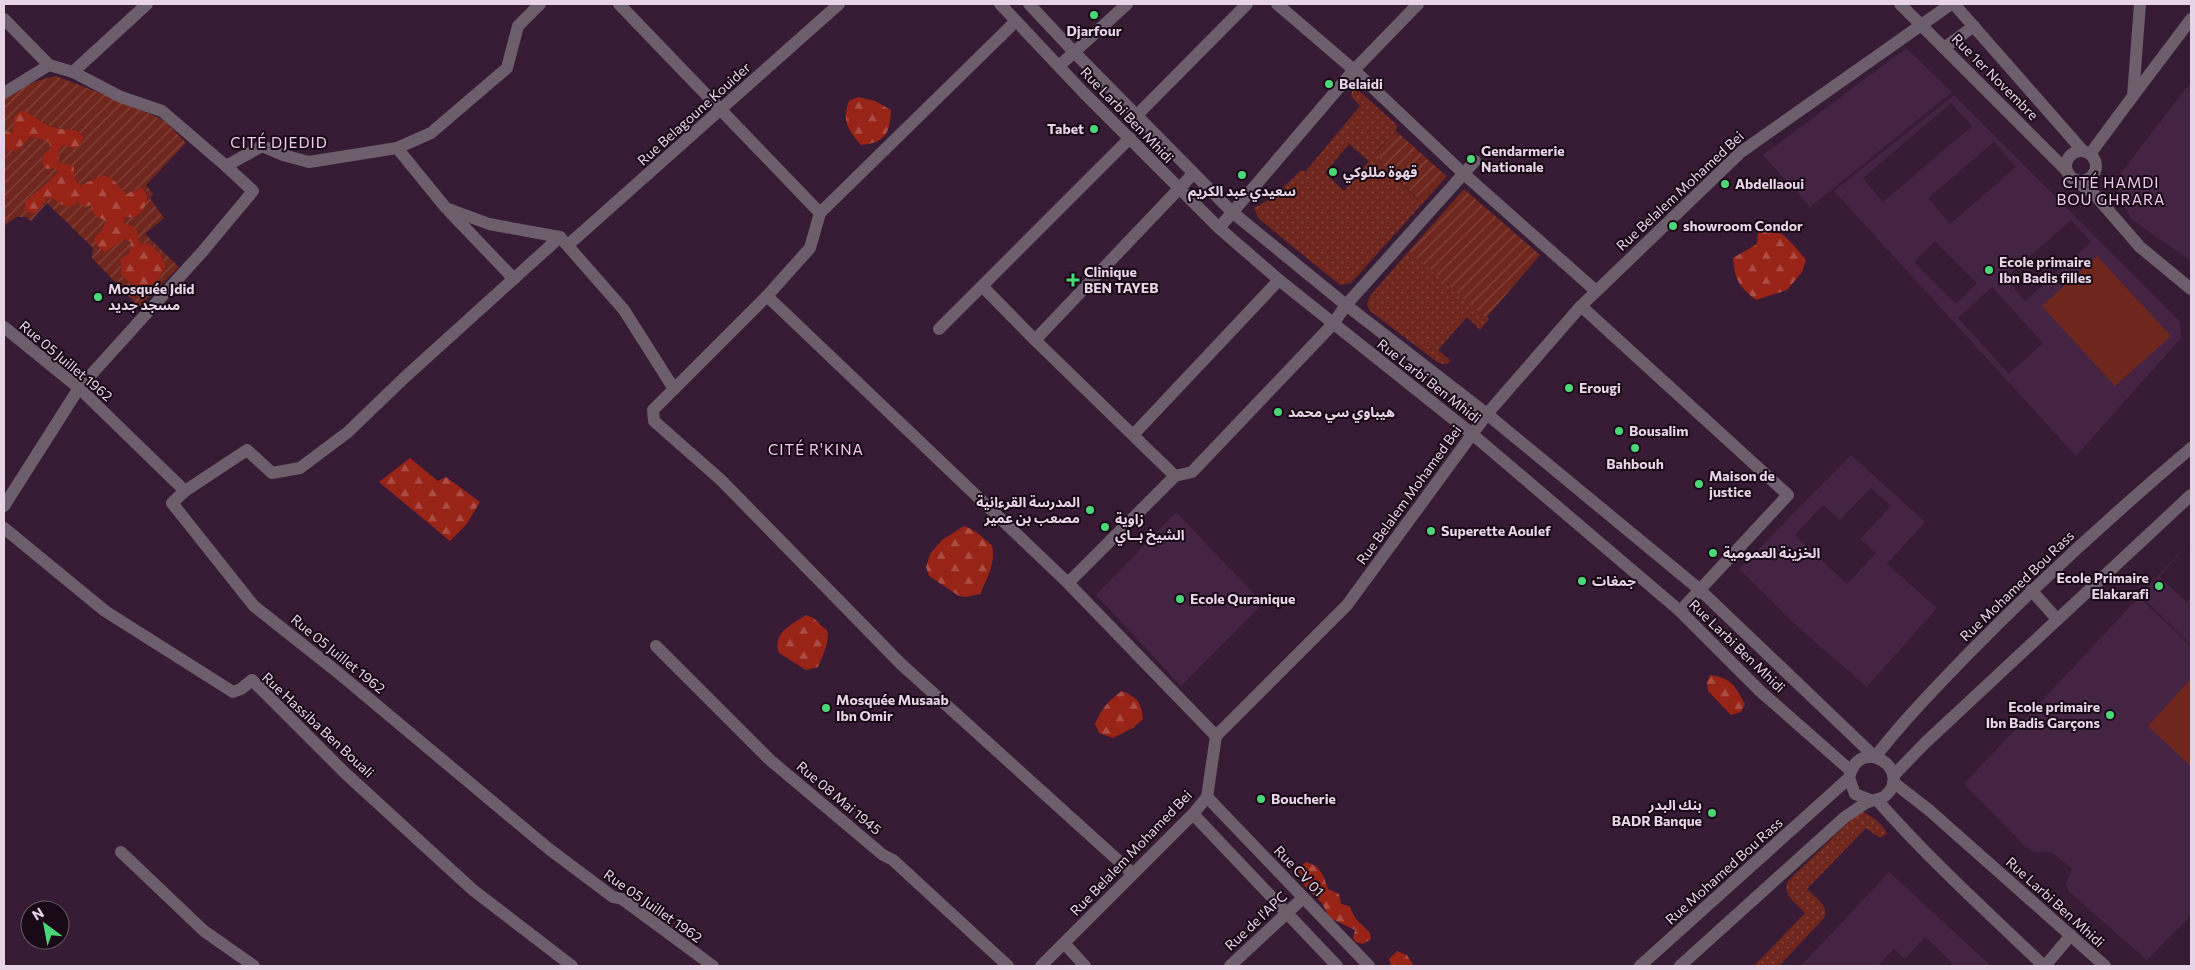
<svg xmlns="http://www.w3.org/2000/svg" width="2195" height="970" font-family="Commissioner,'Noto Sans Arabic',sans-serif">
  <defs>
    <pattern id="grass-dots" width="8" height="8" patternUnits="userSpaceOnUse" patternTransform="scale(1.25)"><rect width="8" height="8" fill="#6f271d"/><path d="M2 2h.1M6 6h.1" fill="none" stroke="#84453e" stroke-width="1.8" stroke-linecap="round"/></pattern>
    <pattern id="forest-firs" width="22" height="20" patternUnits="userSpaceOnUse" patternTransform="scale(1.25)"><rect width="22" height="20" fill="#982417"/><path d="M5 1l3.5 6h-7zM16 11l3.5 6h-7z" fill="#ab4d44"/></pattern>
    <pattern id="garden-furrows" width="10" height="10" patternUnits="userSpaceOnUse" patternTransform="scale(1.25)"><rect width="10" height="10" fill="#6f271d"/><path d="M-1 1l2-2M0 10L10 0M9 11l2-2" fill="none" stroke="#84453e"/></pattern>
  </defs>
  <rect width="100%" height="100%" fill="#371a34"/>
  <g fill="#452443" fill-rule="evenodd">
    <path d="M 1906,48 L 1952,92 L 1810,207 L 1763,155 Z"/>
    <path d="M 2191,82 L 2191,261 L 2131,219 L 2114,182 Z"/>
    <path d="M 1954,95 L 2180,322 L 2181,338 L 2076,456 L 1834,191 ZM 1951,103 L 1972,126 L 1883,202 L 1863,178 ZM 1994,142 L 2016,167 L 1950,224 L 1928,198 ZM 2071,220 L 2091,242 L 2025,301 L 2005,278 ZM 1935,241 L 1977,283 L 1956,304 L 1914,262 ZM 1992,287 L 2043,343 L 2009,374 L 1958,318 Z"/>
    <path d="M 1851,455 L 1925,522 L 1887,564 L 1937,608 L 1867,687 L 1798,627 L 1739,569 ZM 1871,488 L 1891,506 L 1860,539 L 1876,553 L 1847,584 L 1795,535 L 1823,505 L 1840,520 Z"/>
    <path d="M 1176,512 L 1263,603 L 1181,686 L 1096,595 Z"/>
    <path d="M 2191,541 L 2159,577 L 2187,602 L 2191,598 L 2191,645 L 2140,595 Z"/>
    <path d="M 2139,597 L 2191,646 L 2191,915 L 2147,960 L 2069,892 L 2066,884 L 2072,869 L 2051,852 L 2034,852 L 2026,847 L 1964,784 Z"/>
    <path d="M 1889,872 L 1991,966 L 1950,966 L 1953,963 L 1925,937 L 1905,959 L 1894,949 L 1878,966 L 1801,966 Z"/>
  </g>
  <g fill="url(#grass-dots)" fill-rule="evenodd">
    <path d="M 1356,88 L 1397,125 L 1396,131 L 1377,150 L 1380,158 L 1379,161 L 1418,200 L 1443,173 L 1447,176 L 1351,283 L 1340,285 L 1259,219 L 1254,208 L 1275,196 L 1301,170 L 1305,172 L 1360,106 L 1351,96 L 1352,91 ZM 1349,144 L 1369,161 L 1344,191 L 1325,173 Z"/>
    <path d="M 1409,251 L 1489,319 L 1480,330 L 1467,317 L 1438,350 L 1451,361 C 1446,365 1442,365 1436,361 L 1370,311 L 1367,304 L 1370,296 Z"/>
    <path d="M 1863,812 C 1871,815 1885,826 1887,834 L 1880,838 L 1866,828 L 1807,889 C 1815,897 1830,906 1824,918 L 1779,966 L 1757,966 L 1755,965 L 1805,913 C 1797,904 1781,894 1788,881 L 1856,815 Z"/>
  </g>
  <g fill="url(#forest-firs)">
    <path d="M 858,97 L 875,101 L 891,110 C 890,133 885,143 861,145 C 847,129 842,121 849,101 Z"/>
    <path d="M 24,109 C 43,124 51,129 76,130 L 84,137 L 81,144 L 75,148 L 74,178 L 81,185 L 103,175 L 112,178 L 126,194 L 141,187 C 153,196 147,212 134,218 L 140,243 L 150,244 L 160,254 L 166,265 C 159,281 155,287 137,289 L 121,275 L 120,259 L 130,252 L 113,248 L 105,253 L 98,247 L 93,238 L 102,230 C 89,202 87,210 61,206 L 55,200 L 48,198 L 37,212 L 32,214 L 24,210 L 25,201 L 49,181 L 46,169 L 41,162 L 44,154 L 31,136 L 18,151 L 4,151 L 4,131 L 12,124 L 14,116 Z"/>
    <path d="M 1763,227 C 1780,226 1796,248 1806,260 L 1802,272 L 1787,290 L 1756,300 C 1739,286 1735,281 1733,258 L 1757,244 L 1758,231 Z"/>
    <path d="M 410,458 L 438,481 L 446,477 L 480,502 L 466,525 L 450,541 L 379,482 Z"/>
    <path d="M 964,526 C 980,532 980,537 992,545 C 996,562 987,579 980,594 L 965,597 L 959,596 L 929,576 L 926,567 L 930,554 L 942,540 Z"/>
    <path d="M 806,615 C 820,620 816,623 827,630 C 830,642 823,655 818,667 L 806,670 L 779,653 C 772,633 791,625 806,615 Z"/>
    <path d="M 1710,675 C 1733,679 1734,685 1745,704 L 1741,712 L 1731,715 L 1708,691 L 1707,682 Z"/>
    <path d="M 1122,691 C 1138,698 1141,702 1143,719 L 1133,728 L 1113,738 L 1099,733 L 1095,724 C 1101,709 1109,700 1122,691 Z"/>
    <path d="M 1306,862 L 1316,866 L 1323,875 L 1328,889 L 1339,894 L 1341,904 L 1349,906 L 1356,919 L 1370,933 L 1371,939 L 1363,944 L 1356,942 L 1353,938 L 1355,930 L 1330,918 L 1321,902 L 1303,884 L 1298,869 Z"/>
    <path d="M 1397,951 L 1407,955 L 1414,966 L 1391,966 L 1389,959 Z"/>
  </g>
  <g fill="#6f271d">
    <path d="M 2097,256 L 2171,336 L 2115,386 L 2042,306 Z"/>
    <path d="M 2191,679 L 2191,766 L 2148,726 Z"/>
  </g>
  <g fill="url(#garden-furrows)">
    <path d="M 56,76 L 129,104 L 165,121 L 186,143 L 146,185 L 153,194 L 150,198 L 164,218 L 145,234 L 179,267 L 139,307 L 92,258 L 93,248 L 47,203 L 31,221 L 26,217 L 16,217 L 4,226 L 4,151 L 18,150 L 31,136 L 49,142 L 51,149 L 44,154 L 41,162 L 46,169 L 55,168 L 59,172 L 25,201 L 24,210 L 32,214 L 37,212 L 47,198 C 57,200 61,206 71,207 L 77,202 L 84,207 L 92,205 L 91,210 L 96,216 L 106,221 L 102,230 L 94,238 L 98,247 L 105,252 L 125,239 L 131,242 L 130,252 L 120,259 L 121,275 L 137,289 C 155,287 159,282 166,265 L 160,254 L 150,244 L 139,243 L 136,228 L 123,223 L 125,217 C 140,219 143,211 148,198 L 146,191 L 141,187 L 126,194 L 112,178 L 103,175 L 81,185 L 74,178 L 74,166 L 59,163 L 58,151 L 63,145 L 75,148 L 81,144 L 84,137 L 76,130 C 51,129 43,123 23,110 L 14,116 L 13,133 L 4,131 L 4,99 C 21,87 35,80 56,76 Z"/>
    <path d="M 1396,131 L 1443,173 L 1419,200 L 1379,161 L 1380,158 L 1377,151 Z"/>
    <path d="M 1464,189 L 1540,255 L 1486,318 L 1409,251 Z"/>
  </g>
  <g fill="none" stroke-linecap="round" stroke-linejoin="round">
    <g stroke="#6d5e6b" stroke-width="12">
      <path d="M 619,4 L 820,213"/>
      <path d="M 1000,4 L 1084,93 L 1219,228 L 1279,280 L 1472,434 L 1680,611 L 1760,691 L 1851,771"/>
      <path d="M 1029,4 L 1074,52 L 1232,212 L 1346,305 L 1487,414 L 1699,589 L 1875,757 C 1904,720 1936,687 1969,653 C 2041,580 2113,514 2191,448"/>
      <path d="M 1418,4 L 1354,70 L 1464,174 L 1596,291"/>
      <path d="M 1900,4 L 2067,171"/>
      <path d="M 1954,4 L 2083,151"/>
      <path d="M 4,19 L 49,65 L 73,72 L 121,97 L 162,111 L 226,166 L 262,146 L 283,155 L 309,162 L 397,148 L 431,133 L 507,68 L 518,26 L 540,4"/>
      <path d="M 1944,48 L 1974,26"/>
      <path d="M 1059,66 L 1127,4"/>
      <path d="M 73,72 L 147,4"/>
      <path d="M 4,93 L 49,65"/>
      <path d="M 2133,96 L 2191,19"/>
      <path d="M 1136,116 L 1247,4"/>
      <path d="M 397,148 L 446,208 L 489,224 L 560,237 L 624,310 L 674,389 L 653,410 L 654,421 L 721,480 L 901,664 L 1132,873"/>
      <circle cx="2081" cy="166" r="15"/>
      <path d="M 2090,154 L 2133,96 L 2140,4"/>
      <path d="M 2072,178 L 2095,195 L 2140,247 L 2191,289"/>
      <path d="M 449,211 L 514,279"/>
      <path d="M 1219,228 L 1354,70 L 1277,4"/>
      <path d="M 568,245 L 839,4"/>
      <path d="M 983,287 L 1035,340"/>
      <path d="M 767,296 L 1068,583"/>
      <path d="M 1581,306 L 1788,495 L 1680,611"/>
      <path d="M 4,327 L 79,388 L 185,491 L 172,503 L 254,606 L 336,671 L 549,849 L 613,897 L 622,899 L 713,966"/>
      <path d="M 939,329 L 1130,138"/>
      <path d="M 674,389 L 767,296 L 810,248 L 820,213 L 1016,21"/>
      <path d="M 1134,434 L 1279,280"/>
      <path d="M 1175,476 L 1035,340 L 1193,174"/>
      <path d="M 185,491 L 247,450 L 272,473 L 300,468 L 348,432 L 404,378 L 560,237"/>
      <path d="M 4,506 L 79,388 L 203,251 L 253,191 L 226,166"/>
      <path d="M 4,528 L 105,611 L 233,692 L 241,689 L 252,680 L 345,773 L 473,890 L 572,966"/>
      <path d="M 2031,590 L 2057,619"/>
      <path d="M 656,646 L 770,760 L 883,855 L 893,860 L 1008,966"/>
      <path d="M 1216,736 L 1068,583 L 1175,476 L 1192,472 L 1333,324 L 1346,305 L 1475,161"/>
      <path d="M 1893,776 L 1925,743 L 2191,495"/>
      <path d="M 1893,782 L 1929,810 L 2105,966"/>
      <path d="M 1207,797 L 1369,966"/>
      <path d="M 1877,800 C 1929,859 1987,912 2044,966"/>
      <path d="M 1193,814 L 1337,966"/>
      <path d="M 121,852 L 204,931 L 254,966"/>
      <path d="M 1064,943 L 1085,966"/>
      <path d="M 1041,966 L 1193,814 L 1207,797 L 1216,736 L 1347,605 L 1487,414 L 1581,306 L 1741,152 L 1951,4"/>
      <path d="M 1230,966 L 1303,898"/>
      <path d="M 1640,966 L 1849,778"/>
      <path d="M 1680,966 L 1845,817 C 1853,812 1860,806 1868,802 C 1875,799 1881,800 1886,795 C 1914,770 1859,733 1849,778 L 1855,794 L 1871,800"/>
      <path d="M 2045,966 L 2071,935"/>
    </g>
  </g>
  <g fill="#4bd677" stroke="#170a16" stroke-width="2">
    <circle cx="1094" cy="15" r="5"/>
    <circle cx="1329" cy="84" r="5"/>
    <circle cx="1094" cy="129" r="5"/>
    <circle cx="1471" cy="159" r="5"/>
    <circle cx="1333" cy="172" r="5"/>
    <circle cx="1242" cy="175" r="5"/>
    <circle cx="1725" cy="184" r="5"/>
    <circle cx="1673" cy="226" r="5"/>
    <circle cx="1989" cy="270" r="5"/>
    <path d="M1070.5 272.5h5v5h5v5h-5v5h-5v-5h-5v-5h5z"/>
    <circle cx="98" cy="297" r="5"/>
    <circle cx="1569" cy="388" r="5"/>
    <circle cx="1278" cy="412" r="5"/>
    <circle cx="1619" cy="431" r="5"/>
    <circle cx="1635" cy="448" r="5"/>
    <circle cx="1699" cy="484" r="5"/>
    <circle cx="1090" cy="510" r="5"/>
    <circle cx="1105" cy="527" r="5"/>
    <circle cx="1431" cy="531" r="5"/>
    <circle cx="1713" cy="553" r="5"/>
    <circle cx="1582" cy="581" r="5"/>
    <circle cx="2159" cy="586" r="5"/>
    <circle cx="1180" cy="599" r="5"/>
    <circle cx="826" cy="708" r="5"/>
    <circle cx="2110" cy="715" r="5"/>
    <circle cx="1261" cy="799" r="5"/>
    <circle cx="1712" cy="813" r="5"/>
  </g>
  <g text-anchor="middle" stroke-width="4" stroke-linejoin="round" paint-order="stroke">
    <g font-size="14" font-weight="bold" fill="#e7d4e4" stroke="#170a16" text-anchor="start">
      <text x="1094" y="36" text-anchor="middle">Djarfour</text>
      <text x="1339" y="89">Belaidi</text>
      <text x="1084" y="134" text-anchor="end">Tabet</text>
      <text x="1481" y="156">Gendarmerie<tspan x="1481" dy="16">Nationale</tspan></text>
      <text x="1343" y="177">قهوة مللوكي</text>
      <text x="1735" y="189">Abdellaoui</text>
      <text x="1242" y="196" text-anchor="middle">سعيدي عبد الكريم</text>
      <text x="1683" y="231">showroom Condor</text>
      <text x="1999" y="267">Ecole primaire<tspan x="1999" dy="16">Ibn Badis filles</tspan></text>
      <text x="1084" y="277">Clinique<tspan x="1084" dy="16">BEN TAYEB</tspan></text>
      <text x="108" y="294">Mosquée Jdid<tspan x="108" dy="16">مسجد جديد</tspan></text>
      <text x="1579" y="393">Erougi</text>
      <text x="1288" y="417">هيباوي سي محمد</text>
      <text x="1629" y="436">Bousalim</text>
      <text x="1635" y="469" text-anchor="middle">Bahbouh</text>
      <text x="1709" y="481">Maison de<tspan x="1709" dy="16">justice</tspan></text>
      <text x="1080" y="507" text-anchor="end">المدرسة القرءانية<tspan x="1080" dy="16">مصعب بن عمير</tspan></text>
      <text x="1115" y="524">زاوية<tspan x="1115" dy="16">الشيخ بــاي</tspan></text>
      <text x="1441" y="536">Superette Aoulef</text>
      <text x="1723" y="558">الخزينة العمومية</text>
      <text x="2149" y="583" text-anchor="end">Ecole Primaire<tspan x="2149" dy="16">Elakarafi</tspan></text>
      <text x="1592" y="586">جمغات</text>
      <text x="1190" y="604">Ecole Quranique</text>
      <text x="836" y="705">Mosquée Musaab<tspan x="836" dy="16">Ibn Omir</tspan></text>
      <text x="2100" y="712" text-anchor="end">Ecole primaire<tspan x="2100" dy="16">Ibn Badis Garçons</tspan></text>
      <text x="1271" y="804">Boucherie</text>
      <text x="1702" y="810" text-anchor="end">بنك البدر<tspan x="1702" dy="16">BADR Banque</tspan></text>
    </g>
    <g font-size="14" fill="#e7d4e4" stroke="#170a16">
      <text transform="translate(1995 77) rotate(45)" y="5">Rue 1er Novembre</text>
      <text transform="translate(694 114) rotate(-42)" y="5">Rue Belagoune Kouider</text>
      <text transform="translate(1127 115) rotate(46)" y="5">Rue Larbi Ben Mhidi</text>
      <text transform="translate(1680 191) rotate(-43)" y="5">Rue Belalem Mohamed Bei</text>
      <text transform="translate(66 361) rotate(40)" y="5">Rue 05 Juillet 1962</text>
      <text transform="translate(1429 381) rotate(38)" y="5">Rue Larbi Ben Mhidi</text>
      <text transform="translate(1409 495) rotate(-54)" y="5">Rue Belalem Mohamed Bei</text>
      <text transform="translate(2017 586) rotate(-44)" y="5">Rue Mohamed Bou Rass</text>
      <text transform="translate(1737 646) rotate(44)" y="5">Rue Larbi Ben Mhidi</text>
      <text transform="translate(338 654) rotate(39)" y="5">Rue 05 Juillet 1962</text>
      <text transform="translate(318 725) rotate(43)" y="5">Rue Hassiba Ben Bouali</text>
      <text transform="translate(839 798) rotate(40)" y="5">Rue 08 Mai 1945</text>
      <text transform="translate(1131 853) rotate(-46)" y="5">Rue Belalem Mohamed Bei</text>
      <text transform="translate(1299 871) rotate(46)" y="5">Rue CV 01</text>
      <text transform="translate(1724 871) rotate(-42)" y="5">Rue Mohamed Bou Rass</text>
      <text transform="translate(2055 902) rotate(42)" y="5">Rue Larbi Ben Mhidi</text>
      <text transform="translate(653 906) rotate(35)" y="5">Rue 05 Juillet 1962</text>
      <text transform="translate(1256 921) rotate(-43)" y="5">Rue de l'APC</text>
    </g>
    <g font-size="15" letter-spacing="1" fill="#f2cced" stroke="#170a16">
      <text x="279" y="148">CITÉ DJEDID</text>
      <text x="2111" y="188">CITÉ HAMDI<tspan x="2111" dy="17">BOU GHRARA</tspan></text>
      <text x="816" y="455">CITÉ R'KINA</text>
    </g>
  </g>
  <rect width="2195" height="970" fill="none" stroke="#e7d4e4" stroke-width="10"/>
  <g transform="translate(45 925) rotate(328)"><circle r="24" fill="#170a16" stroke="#6a5b68"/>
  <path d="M0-4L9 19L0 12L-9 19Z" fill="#4bd677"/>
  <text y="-8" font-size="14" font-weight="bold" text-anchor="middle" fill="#e7d4e4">N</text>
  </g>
</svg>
